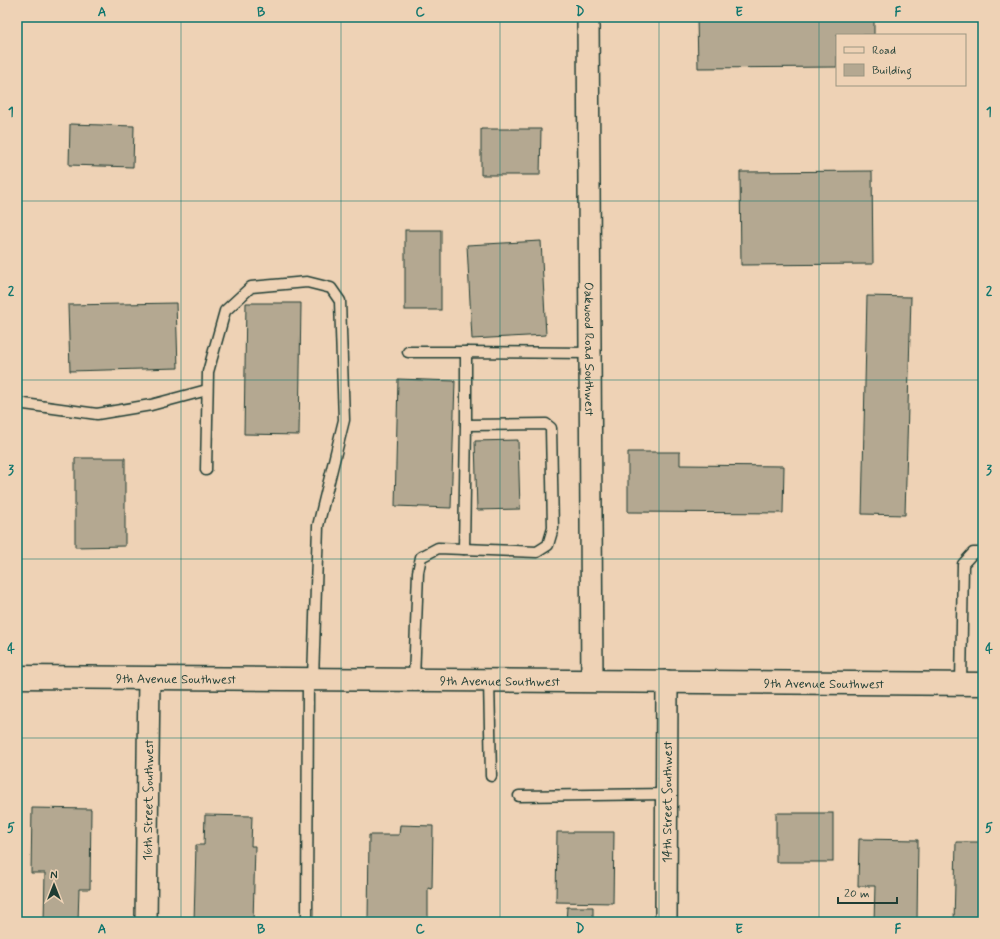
<svg xmlns="http://www.w3.org/2000/svg" width="1000" height="939" font-family="Mynerve,sans-serif">
  <rect width="100%" height="100%" fill="#eed2b5"/>
  <filter id="ink" filterUnits="userSpaceOnUse"><feTurbulence type="fractalNoise" baseFrequency=".025" numOctaves="2"/><feDisplacementMap in="SourceGraphic" scale="8" xChannelSelector="R" yChannelSelector="G"/><feConvolveMatrix kernelMatrix="1 2 1 2 8 2 1 2 1" color-interpolation-filters="sRGB"/></filter>
  <g filter="url(#ink)">
    <g fill="#b4a891" stroke="#1f3d34">
      <path d="M 697,17 L 874,17 L 874,35 L 837,35 L 837,67 L 698,68 Z"/>
      <path d="M 70,124 L 134,126 L 133,167 L 69,165 Z"/>
      <path d="M 481,129 L 541,129 L 540,175 L 481,175 Z"/>
      <path d="M 872,171 L 873,264 L 741,265 L 740,172 Z"/>
      <rect x="405" y="230" width="36" height="80"/>
      <path d="M 541,241 L 546,335 L 472,339 L 467,245 Z"/>
      <path d="M 867,296 L 911,297 L 905,515 L 862,514 Z"/>
      <path d="M 176,303 L 178,368 L 70,371 L 68,305 Z"/>
      <path d="M 246,303 L 301,303 L 299,435 L 244,434 Z"/>
      <path d="M 398,379 L 455,381 L 451,508 L 395,506 Z"/>
      <path d="M 518,440 L 520,509 L 477,510 L 475,441 Z"/>
      <path d="M 628,452 L 680,452 L 680,465 L 784,466 L 783,513 L 628,512 Z"/>
      <path d="M 75,458 L 125,458 L 125,546 L 75,547 Z"/>
      <path d="M 32,808 L 91,809 L 90,889 L 79,889 L 78,922 L 44,922 L 45,873 L 31,873 Z"/>
      <rect x="776" y="813" width="57" height="49"/>
      <path d="M 205,815 L 252,816 L 251,846 L 255,846 L 253,922 L 194,922 L 196,845 L 204,845 Z"/>
      <path d="M 400,825 L 433,826 L 432,889 L 428,888 L 428,922 L 368,922 L 369,835 L 399,835 Z"/>
      <path d="M 557,832 L 614,832 L 613,903 L 556,902 Z"/>
      <path d="M 859,839 L 918,840 L 917,922 L 874,922 L 875,886 L 858,886 Z"/>
      <path d="M 956,842 L 983,842 L 983,922 L 954,922 Z"/>
      <path d="M 567,907 L 593,907 L 593,922 L 566,922 Z"/>
    </g>
    <g fill="none" stroke-linecap="round" stroke-linejoin="round">
      <g stroke="#1f3d34" stroke-width="13">
        <g id="service">
          <path d="M 408,352 L 466,352"/>
          <path d="M 17,403 L 97,414 L 151,405 L 207,390"/>
          <path d="M 206,470 L 208,372 L 225,311 L 251,287 L 307,282 L 331,288 L 340,301 L 344,420 L 318,526 L 313,679"/>
          <path d="M 464,549 L 466,425"/>
          <path d="M 414,679 L 418,572 L 421,557 L 438,548 L 537,552 L 548,545 L 553,528 L 551,428 L 546,424 L 466,425 L 466,352 L 590,353"/>
          <path d="M 489,680 L 491,776"/>
          <path d="M 961,683 L 963,564 L 973,553 L 983,553"/>
          <path d="M 519,796 L 667,794"/>
          <path d="M 307,922 L 308,679"/>
        </g>
      </g>
      <g stroke="#1f3d34" stroke-width="24">
        <g id="minor">
          <path id="s1" d="M 588,17 L 592,681"/>
          <path id="s2" d="M 146,922 L 149,678"/>
          <path id="s3" d="M 666,922 L 667,681"/>
        </g>
      </g>
      <g stroke="#1f3d34" stroke-width="25">
        <g id="primary">
          <path id="s4" d="M 17,677 L 983,684"/>
        </g>
      </g>
      <use href="#service" stroke="#eed2b5" stroke-width="10"/>
      <use href="#minor" stroke="#eed2b5" stroke-width="21"/>
      <use href="#primary" stroke="#eed2b5" stroke-width="22"/>
    </g>
  </g>
  <path fill="none" stroke="#0f766e" stroke-width="1" stroke-opacity="0.55" d="M 181,17 L 181,922M 341,17 L 341,922M 500,17 L 500,922M 659,17 L 659,922M 819,17 L 819,922M 17,201 L 983,201M 17,380 L 983,380M 17,559 L 983,559M 17,738 L 983,738"/>
  <g text-anchor="middle" stroke-width="3" stroke-linejoin="round" paint-order="stroke">
    <g font-size="13" fill="#1f3d34" stroke="#eed2b5">
      <text dy="5" stroke="none"><textPath href="#s1" startOffset="332">Oakwood Road Southwest</textPath></text>
      <text dy="5" stroke="none"><textPath href="#s4" startOffset="159">9th Avenue Southwest</textPath></text>
      <text dy="5" stroke="none"><textPath href="#s4" startOffset="483">9th Avenue Southwest</textPath></text>
      <text dy="5" stroke="none"><textPath href="#s4" startOffset="807">9th Avenue Southwest</textPath></text>
      <text dy="5" stroke="none"><textPath href="#s2" startOffset="122">16th Street Southwest</textPath></text>
      <text dy="5" stroke="none"><textPath href="#s3" startOffset="120">14th Street Southwest</textPath></text>
    </g>
  </g>
  <rect width="1000" height="939" fill="none" stroke="#eed2b5" stroke-width="44"/>
  <rect x="836" y="34" width="130" height="52" fill="#eed2b5" stroke="#9b9681"/>
  <rect x="844" y="47" width="20" height="6" fill="#eed2b5" stroke="#9b9681"/>
  <text x="872" y="54" font-size="12" fill="#1f3d34">Road</text>
  <rect x="844" y="64" width="20" height="12" fill="#b4a891" stroke="#9b9681"/>
  <text x="872" y="74" font-size="12" fill="#1f3d34">Building</text>
  <g transform="translate(54 885)" stroke="#eed2b5" stroke-width="3" paint-order="stroke">
  <path d="M0-3L7 15L0 10L-7 15Z" fill="#1f3d34"/>
  <text y="-6" font-size="11" font-weight="bold" text-anchor="middle" fill="#1f3d34">N</text>
  </g>
  <path d="M838 897v6h59v-6" fill="none" stroke="#1f3d34" stroke-width="2"/>
  <text x="844" y="897" font-size="12" fill="#1f3d34" stroke="#eed2b5" stroke-width="3" paint-order="stroke">20 m</text>
  <rect x="22" y="22" width="956" height="895" fill="none" stroke="#0f766e" stroke-width="1.5"/>
  <g font-size="13" text-anchor="middle" font-weight="bold" fill="#0f766e">
    <text x="102" y="16">A</text>
    <text x="261" y="16">B</text>
    <text x="420" y="16">C</text>
    <text x="580" y="16">D</text>
    <text x="739" y="16">E</text>
    <text x="898" y="16">F</text>
    <text x="11" y="116">1</text>
    <text x="989" y="116">1</text>
    <text x="11" y="295">2</text>
    <text x="989" y="295">2</text>
    <text x="11" y="474">3</text>
    <text x="989" y="474">3</text>
    <text x="11" y="653">4</text>
    <text x="989" y="653">4</text>
    <text x="11" y="832">5</text>
    <text x="989" y="832">5</text>
    <text x="102" y="933">A</text>
    <text x="261" y="933">B</text>
    <text x="420" y="933">C</text>
    <text x="580" y="933">D</text>
    <text x="739" y="933">E</text>
    <text x="898" y="933">F</text>
  </g>
</svg>
